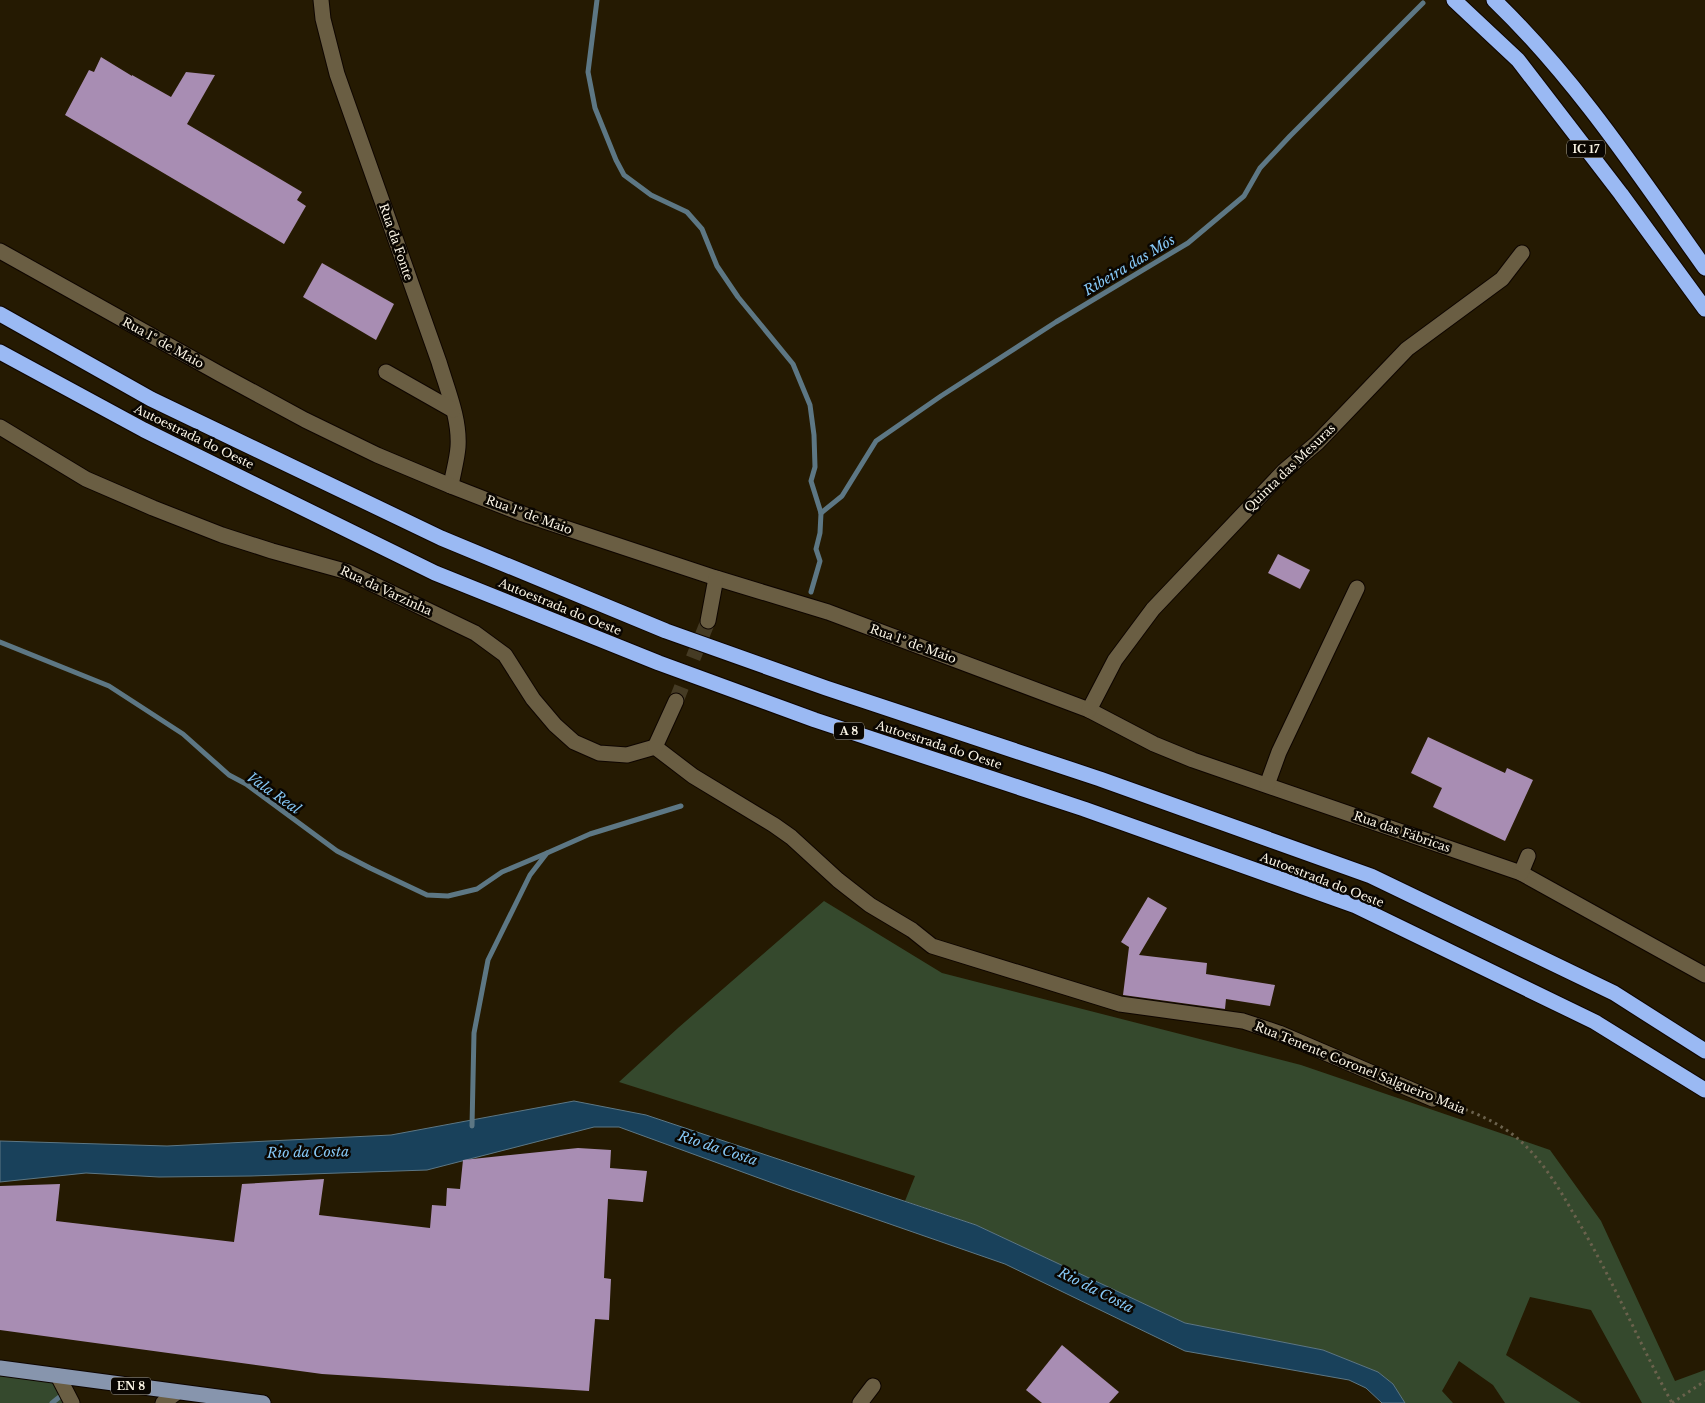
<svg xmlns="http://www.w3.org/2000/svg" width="1705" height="1403" font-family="'Libre Baskerville',serif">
  <rect width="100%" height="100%" fill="#251a02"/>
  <g fill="#35492d">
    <path d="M 824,901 L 942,973 L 1301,1065 L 1550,1150 L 1601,1221 L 1675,1381 L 1705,1370 L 1705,1403 L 1642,1403 L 1591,1310 L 1530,1297 L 1506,1355 L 1581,1403 L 1505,1403 L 1493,1385 L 1459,1361 L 1442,1391 L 1453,1403 L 1405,1403 L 1393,1384 L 1378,1372 L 1323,1350 L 1185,1323 L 976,1225 L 905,1201 L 915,1176 L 619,1082 L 678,1028 Z"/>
    <path d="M 0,1375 L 54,1383 L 66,1403 L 0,1403 Z"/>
  </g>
  <path fill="#19415b" stroke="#5d7784" d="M 574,1101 L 646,1115 L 976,1225 L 1185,1323 L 1323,1350 L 1378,1372 L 1393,1384 L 1405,1403 L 1382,1403 L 1366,1388 L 1349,1380 L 1185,1351 L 1005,1264 L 789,1189 L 619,1127 L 594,1127 L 427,1170 L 251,1176 L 159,1177 L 86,1173 L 0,1182 L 0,1141 L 167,1146 L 391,1135 Z"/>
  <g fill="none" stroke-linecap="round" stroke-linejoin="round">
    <g stroke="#5d7784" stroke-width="5">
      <path d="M 597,0 L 588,72 L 595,108 L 616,160 L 624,175 L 651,195 L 687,212 L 702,229 L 717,266 L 738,297 L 793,364 L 810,405 L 814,435 L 815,467 L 811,481 L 821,513 L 820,533 L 816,549 L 820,561 L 811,592"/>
      <path d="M 821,513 L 842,496 L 876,441 L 941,396 L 1056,322 L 1188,243 L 1244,196 L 1260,168 L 1290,136 L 1423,3"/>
      <path d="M 0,642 L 109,686 L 183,734 L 229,775 L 246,784 L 337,851 L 370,868 L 427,895 L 448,896 L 477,889 L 502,872 L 547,853"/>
      <path d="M 472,1126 L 474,1033 L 488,960 L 530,875 L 547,853 L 590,834 L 681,806"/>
      <path d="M 52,1403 L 62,1395"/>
    </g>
  </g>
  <g fill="#a88db3">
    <path d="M 101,57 L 132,76 L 132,75 L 171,97 L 186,72 L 215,75 L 187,124 L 302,192 L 297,200 L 306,206 L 284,244 L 65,115 L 89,70 L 94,72 Z"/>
    <path d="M 322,263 L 394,304 L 376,340 L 303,297 Z"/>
    <path d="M 1278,554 L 1310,570 L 1300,589 L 1268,573 Z"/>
    <path d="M 1428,737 L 1505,773 L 1507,768 L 1533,780 L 1505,841 L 1433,807 L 1442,788 L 1411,773 Z"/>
    <path d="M 1148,897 L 1167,908 L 1139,955 L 1207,963 L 1206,974 L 1275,985 L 1270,1006 L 1226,999 L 1225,1009 L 1123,995 L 1129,947 L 1121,942 Z"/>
    <path d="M 578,1148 L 611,1150 L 610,1168 L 647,1171 L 643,1202 L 608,1199 L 604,1278 L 611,1279 L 609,1320 L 595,1319 L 589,1391 L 322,1374 L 0,1330 L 0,1186 L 60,1184 L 56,1221 L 234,1242 L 242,1184 L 324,1179 L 319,1215 L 430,1228 L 432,1205 L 446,1206 L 447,1188 L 460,1189 L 463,1160 Z"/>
    <path d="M 1062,1345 L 1119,1392 L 1109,1403 L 1042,1403 L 1026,1390 Z"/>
  </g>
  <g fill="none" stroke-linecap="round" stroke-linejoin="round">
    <path stroke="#453b24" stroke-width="15" stroke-dasharray="15 8" stroke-linecap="butt" d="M 676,701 L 708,621"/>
    <g stroke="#0e0500" stroke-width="17">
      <g id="minor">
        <path d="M 321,0 L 323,19 L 337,74 L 439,362 C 447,389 460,419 458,447 C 457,460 453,473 451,486"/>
        <path d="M 0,251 L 220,374 L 305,420 L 377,455 L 451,486 L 523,514 L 716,578 L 828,612 L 1089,710 L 1154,744 L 1193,760 L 1521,873 L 1705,975"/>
        <path d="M 386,372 L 453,410"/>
        <path d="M 0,427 L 86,479 L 153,508 L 222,535 L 272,551 L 348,572 L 475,633 L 505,655 L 533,699 L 555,725 L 574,742 L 599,753 L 627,755 L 655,747"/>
        <path d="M 708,621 L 716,578"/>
        <path d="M 1089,710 L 1115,660 L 1153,609 L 1284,471 L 1317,443 L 1407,349 L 1502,279 L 1522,253"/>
        <path d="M 655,747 L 693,776 L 774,825 L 791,837 L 838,880 L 870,905 L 912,930 L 932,946 L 1120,1004 L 1243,1021 L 1279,1033 L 1433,1099"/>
        <path d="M 655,747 L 676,701"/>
        <path d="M 1267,785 L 1279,752 L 1357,588"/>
        <path d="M 1521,873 L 1528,856"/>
        <path d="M 58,1376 L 72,1403"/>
        <path d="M 163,1403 L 176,1393"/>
        <path d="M 860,1403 L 873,1386"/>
      </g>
    </g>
    <g stroke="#0e0500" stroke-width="17">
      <path id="major" d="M 0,1368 L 263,1403"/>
    </g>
    <g stroke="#0e0500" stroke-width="17">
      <g id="highway">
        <path d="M 1454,0 L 1518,60 L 1621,194 L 1705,309"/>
        <path d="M 1494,0 C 1576,79 1639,175 1705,268"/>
        <path d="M 0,314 L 151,399 L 441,538 L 666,631 L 826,688 L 1100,779 L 1371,876 L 1614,993 L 1705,1051"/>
        <path d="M 0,352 L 144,430 L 435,573 L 659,663 L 815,720 L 1084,809 L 1356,906 L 1595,1022 L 1705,1090"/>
      </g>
    </g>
    <g stroke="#6b624d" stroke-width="3" stroke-dasharray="2.5 4" stroke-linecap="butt">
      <path d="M 1447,1103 C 1469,1110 1493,1120 1512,1134 C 1538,1154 1556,1183 1572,1211 C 1610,1273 1637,1339 1672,1403"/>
      <path d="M 1672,1403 L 1705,1381"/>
    </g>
    <use href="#minor" stroke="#6a5e43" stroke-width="15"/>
    <use href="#major" stroke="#8795ad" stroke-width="15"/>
    <use href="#highway" stroke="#9ab9f3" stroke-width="15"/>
  </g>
  <g text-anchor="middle" stroke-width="5" stroke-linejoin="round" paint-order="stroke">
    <g fill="#0a0601" stroke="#b3ada1" stroke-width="1">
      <rect x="1567" y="140.5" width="38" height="17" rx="4"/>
      <rect x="834" y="722.5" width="30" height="17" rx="4"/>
      <rect x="111" y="1377.5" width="40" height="17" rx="4"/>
    </g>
    <g font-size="11" font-weight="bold" fill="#fbf5e5">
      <text x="1586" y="153">IC 17</text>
      <text x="849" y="735">A 8</text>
      <text x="131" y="1390">EN 8</text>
    </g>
    <g font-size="12" fill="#fbf5e5" stroke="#0a0601">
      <text transform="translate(396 242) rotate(71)" y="4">Rua da Fonte</text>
      <text transform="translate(163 343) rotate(29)" y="4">Rua 1º de Maio</text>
      <text transform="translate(194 437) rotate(26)" y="4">Autoestrada do Oeste</text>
      <text transform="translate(1290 468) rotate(-44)" y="4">Quinta das Mesuras</text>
      <text transform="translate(529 515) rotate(20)" y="4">Rua 1º de Maio</text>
      <text transform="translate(386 591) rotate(25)" y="4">Rua da Varzinha</text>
      <text transform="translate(560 607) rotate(22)" y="4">Autoestrada do Oeste</text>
      <text transform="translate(913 644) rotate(20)" y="4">Rua 1º de Maio</text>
      <text transform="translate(939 745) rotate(18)" y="4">Autoestrada do Oeste</text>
      <text transform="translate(1402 832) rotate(19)" y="4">Rua das Fábricas</text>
      <text transform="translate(1322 880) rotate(21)" y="4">Autoestrada do Oeste</text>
      <text transform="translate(1360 1068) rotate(22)" y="4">Rua Tenente Coronel Salgueiro Maia</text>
    </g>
    <g font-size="14" font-style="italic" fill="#86c8f6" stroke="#0a0601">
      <text transform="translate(1129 265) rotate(-31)" y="5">Ribeira das Mós</text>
      <text transform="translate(274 793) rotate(35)" y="5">Vala Real</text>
      <text transform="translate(718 1148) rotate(18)" y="5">Rio da Costa</text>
      <text transform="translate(308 1152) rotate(-1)" y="5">Rio da Costa</text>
      <text transform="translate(1096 1290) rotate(27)" y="5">Rio da Costa</text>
    </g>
  </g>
</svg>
